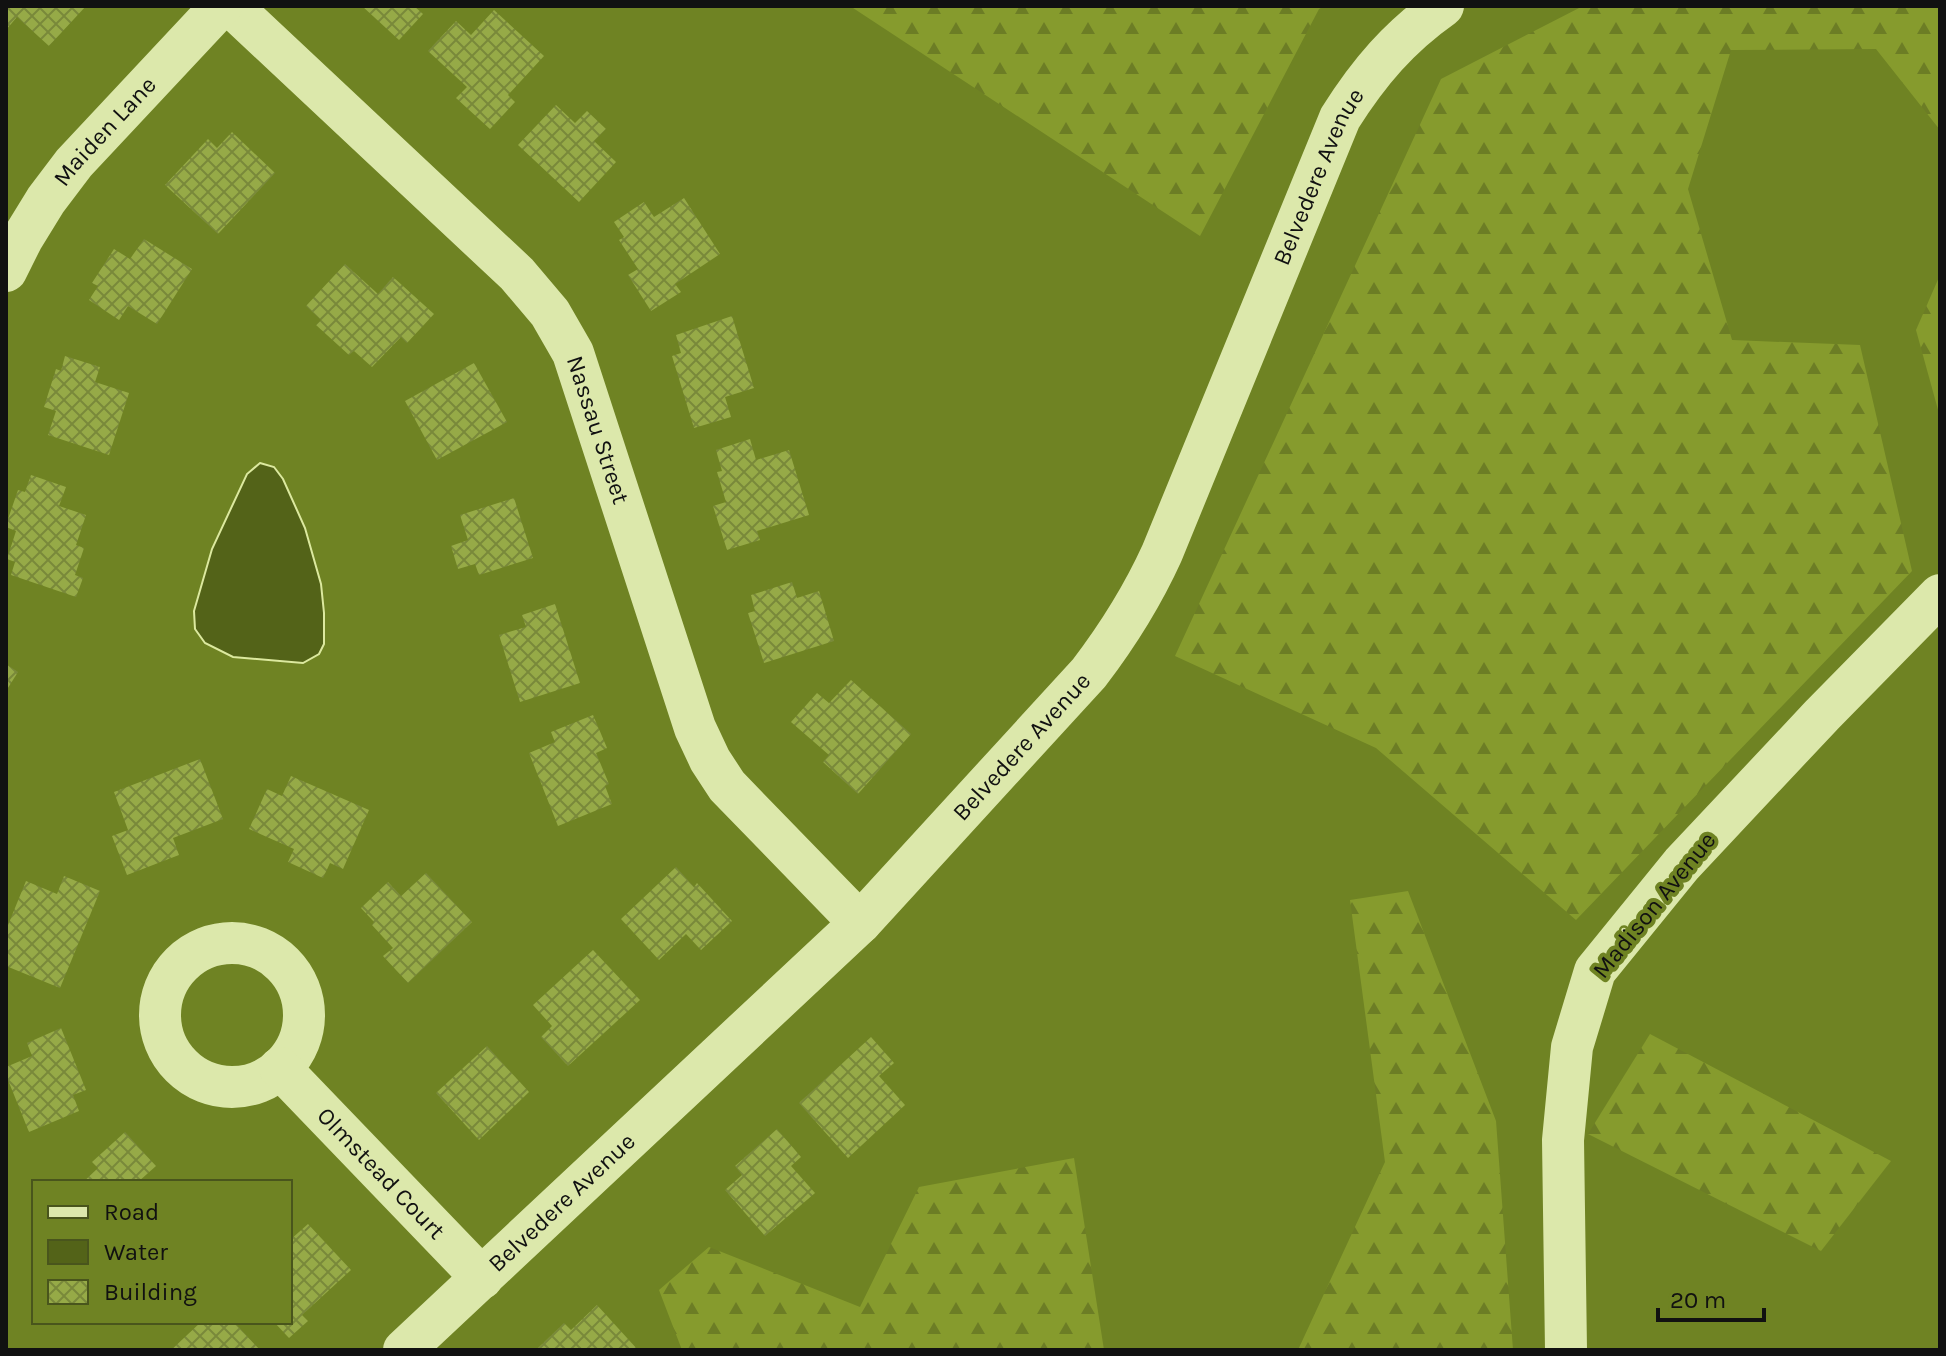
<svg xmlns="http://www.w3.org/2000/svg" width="1946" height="1356" font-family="Karla,sans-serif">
  <defs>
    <pattern id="forest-firs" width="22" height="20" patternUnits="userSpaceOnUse" patternTransform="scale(2)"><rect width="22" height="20" fill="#869b2d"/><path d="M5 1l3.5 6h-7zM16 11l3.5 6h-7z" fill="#6c7d25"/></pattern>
    <pattern id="building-cross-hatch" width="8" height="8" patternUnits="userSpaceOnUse" patternTransform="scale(2)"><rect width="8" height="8" fill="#96aa47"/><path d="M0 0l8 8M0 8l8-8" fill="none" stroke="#79893a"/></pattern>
  </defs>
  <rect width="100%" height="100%" fill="#6f8323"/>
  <g fill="url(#forest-firs)">
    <path d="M 850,6 L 1324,6 L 1319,9 L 1200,236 Z"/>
    <path d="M 1583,6 L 1940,6 L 1940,130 L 1876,49 L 1731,50 L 1688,189 L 1732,340 L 1860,345 L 1912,571 L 1576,920 L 1376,748 L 1175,656 L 1441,79 Z"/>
    <path d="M 1940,275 L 1940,417 L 1916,330 Z"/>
    <path d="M 1408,891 L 1496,1121 L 1513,1350 L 1298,1350 L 1385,1162 L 1350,900 Z"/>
    <path d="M 1650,1034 L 1891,1161 L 1821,1251 L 1588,1134 Z"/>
    <path d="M 1074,1158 L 1104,1350 L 682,1350 L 659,1290 L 709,1247 L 860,1307 L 919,1187 Z"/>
  </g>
  <path fill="#536318" stroke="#dce99f" stroke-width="2" d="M 260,463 L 274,467 L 283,479 L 305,528 L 321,584 L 324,613 L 324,644 L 319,654 L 303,663 L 233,657 L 205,643 L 195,629 L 194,611 L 212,549 L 247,474 Z"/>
  <g fill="url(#building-cross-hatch)">
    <path d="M 6,6 L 86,6 L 49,46 L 17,17 L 6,30 Z"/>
    <path d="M 362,6 L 414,6 L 423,14 L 399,40 Z"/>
    <path d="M 494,10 L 544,56 L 508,95 L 515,102 L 490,129 L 456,98 L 467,87 L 428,51 L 456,21 L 471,35 Z"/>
    <path d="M 556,105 L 575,123 L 587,111 L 606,129 L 594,141 L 616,162 L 579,202 L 518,145 Z"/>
    <path d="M 232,132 L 275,173 L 218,234 L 165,185 L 208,139 L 217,148 Z"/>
    <path d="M 684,198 L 720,254 L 675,284 L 681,292 L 651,311 L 628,275 L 638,269 L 619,240 L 624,237 L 614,222 L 644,202 L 654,217 Z"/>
    <path d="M 144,239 L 192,269 L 157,324 L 128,306 L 119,320 L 89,300 L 98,286 L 92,283 L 114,249 L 130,259 Z"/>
    <path d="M 345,264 L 378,294 L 393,277 L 434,314 L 407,343 L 401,337 L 372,367 L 354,351 L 349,355 L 316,325 L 321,320 L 306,306 Z"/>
    <path d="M 732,316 L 754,388 L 725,397 L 731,417 L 694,428 L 672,356 L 681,353 L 676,335 Z"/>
    <path d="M 65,356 L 100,367 L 95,382 L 129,393 L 109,455 L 48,435 L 56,411 L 44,407 L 56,369 L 61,371 Z"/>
    <path d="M 474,363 L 507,422 L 437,460 L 405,401 Z"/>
    <path d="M 750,439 L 756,460 L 789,450 L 809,515 L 757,531 L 760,540 L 727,550 L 713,506 L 726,502 L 717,472 L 722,471 L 716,450 Z"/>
    <path d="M 31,475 L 66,487 L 59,506 L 86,515 L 76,545 L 84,548 L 75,575 L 83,578 L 76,597 L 11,575 L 15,562 L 7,559 L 16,531 L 6,527 L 6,525 L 18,490 L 25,492 Z"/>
    <path d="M 514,498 L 533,558 L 479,575 L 475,564 L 458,569 L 451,546 L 468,540 L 460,515 Z"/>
    <path d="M 792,582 L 797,598 L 819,591 L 834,641 L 764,663 L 748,613 L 755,611 L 751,595 Z"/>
    <path d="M 555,604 L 580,683 L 520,702 L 499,635 L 526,627 L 522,615 Z"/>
    <path d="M 6,664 L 18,672 L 6,691 Z"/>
    <path d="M 851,680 L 911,734 L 858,794 L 823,762 L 829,755 L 791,722 L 817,693 L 829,703 Z"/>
    <path d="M 593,715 L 607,748 L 596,753 L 609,784 L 605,786 L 612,804 L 558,826 L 529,753 L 555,742 L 551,732 Z"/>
    <path d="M 200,759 L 223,819 L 173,838 L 179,855 L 127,875 L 112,836 L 128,830 L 114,792 Z"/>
    <path d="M 291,776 L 369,810 L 343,869 L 330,863 L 323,878 L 288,862 L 294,849 L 249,829 L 267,789 L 282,796 Z"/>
    <path d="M 676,867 L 694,887 L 697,883 L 732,921 L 701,950 L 686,934 L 659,960 L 621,919 Z"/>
    <path d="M 426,873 L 472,922 L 408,983 L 383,956 L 393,948 L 372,925 L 374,922 L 361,908 L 388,882 L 401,896 Z"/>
    <path d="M 64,876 L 100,891 L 60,988 L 6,966 L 6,930 L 26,881 L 57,894 Z"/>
    <path d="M 593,950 L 640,1000 L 568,1066 L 541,1037 L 552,1026 L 533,1005 Z"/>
    <path d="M 61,1028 L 86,1090 L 73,1095 L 79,1111 L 29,1132 L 6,1075 L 6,1067 L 32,1056 L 27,1043 Z"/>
    <path d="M 871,1037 L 894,1063 L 879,1076 L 905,1105 L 848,1158 L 799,1103 Z"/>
    <path d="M 487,1046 L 529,1092 L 479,1140 L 436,1093 Z"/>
    <path d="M 777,1129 L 801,1157 L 791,1166 L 815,1193 L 765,1236 L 725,1190 L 742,1175 L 735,1166 Z"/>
    <path d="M 125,1132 L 156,1166 L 138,1182 L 83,1182 L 98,1168 L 92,1162 Z"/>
    <path d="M 308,1224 L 351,1270 L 302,1315 L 308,1321 L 289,1338 L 274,1322 L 290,1322 L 290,1240 Z"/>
    <path d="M 597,1305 L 638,1350 L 536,1350 L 564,1323 L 571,1330 Z"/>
    <path d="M 201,1322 L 234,1322 L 260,1350 L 171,1350 Z"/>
  </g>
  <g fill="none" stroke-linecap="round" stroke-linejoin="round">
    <g stroke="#dce8ab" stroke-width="42">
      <path id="s1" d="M 231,6 L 517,274 L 550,313 L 573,353 L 695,728 L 710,760 L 727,786 L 860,923"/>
      <path id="s2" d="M 6,271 L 22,239 L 46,200 L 74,163 L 221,6"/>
      <circle cx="232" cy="1015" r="72"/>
      <path id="s3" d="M 280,1068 L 482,1278"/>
      <path id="s4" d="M 404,1350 L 860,923 L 1089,673 C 1118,635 1142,597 1162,553 L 1340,118 C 1369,72 1399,37 1443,6"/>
      <path d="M 1566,1350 L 1563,1140 L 1572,1047 L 1595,971 L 1682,864 L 1822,715 L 1940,595"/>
    </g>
  </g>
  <g text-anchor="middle" stroke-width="8" stroke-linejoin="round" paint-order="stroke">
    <g font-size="24" fill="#111" stroke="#6f8323">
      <text dy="8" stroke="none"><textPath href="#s2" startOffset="172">Maiden Lane</textPath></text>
      <text dy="8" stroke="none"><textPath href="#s4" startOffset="1512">Belvedere Avenue</textPath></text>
      <text dy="8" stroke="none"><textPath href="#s1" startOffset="570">Nassau Street</textPath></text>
      <text dy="8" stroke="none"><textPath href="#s4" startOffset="864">Belvedere Avenue</textPath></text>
      <text transform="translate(1654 905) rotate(-51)" y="8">Madison Avenue</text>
      <text dy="8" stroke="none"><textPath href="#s3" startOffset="146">Olmstead Court</textPath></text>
      <text dy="8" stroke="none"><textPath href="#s4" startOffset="216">Belvedere Avenue</textPath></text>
    </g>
  </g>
  <rect width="1946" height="1356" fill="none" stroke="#111111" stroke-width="16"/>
  <rect x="32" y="1180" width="260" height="144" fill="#6f8323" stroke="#49551c" stroke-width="2"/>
  <rect x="48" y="1206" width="40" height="12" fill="#dce8ab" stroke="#49551c" stroke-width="2"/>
  <text x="104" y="1220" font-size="24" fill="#111111">Road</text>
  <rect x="48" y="1240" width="40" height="24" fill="#536318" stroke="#49551c" stroke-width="2"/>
  <text x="104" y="1260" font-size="24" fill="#111111">Water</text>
  <rect x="48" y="1280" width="40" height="24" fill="url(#building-cross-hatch)" stroke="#49551c" stroke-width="2"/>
  <text x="104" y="1300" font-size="24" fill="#111111">Building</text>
  <path d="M1658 1308v12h106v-12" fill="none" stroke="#111111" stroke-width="4"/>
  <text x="1670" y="1308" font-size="24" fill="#111111" stroke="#6f8323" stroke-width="6" paint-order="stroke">20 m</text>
</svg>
